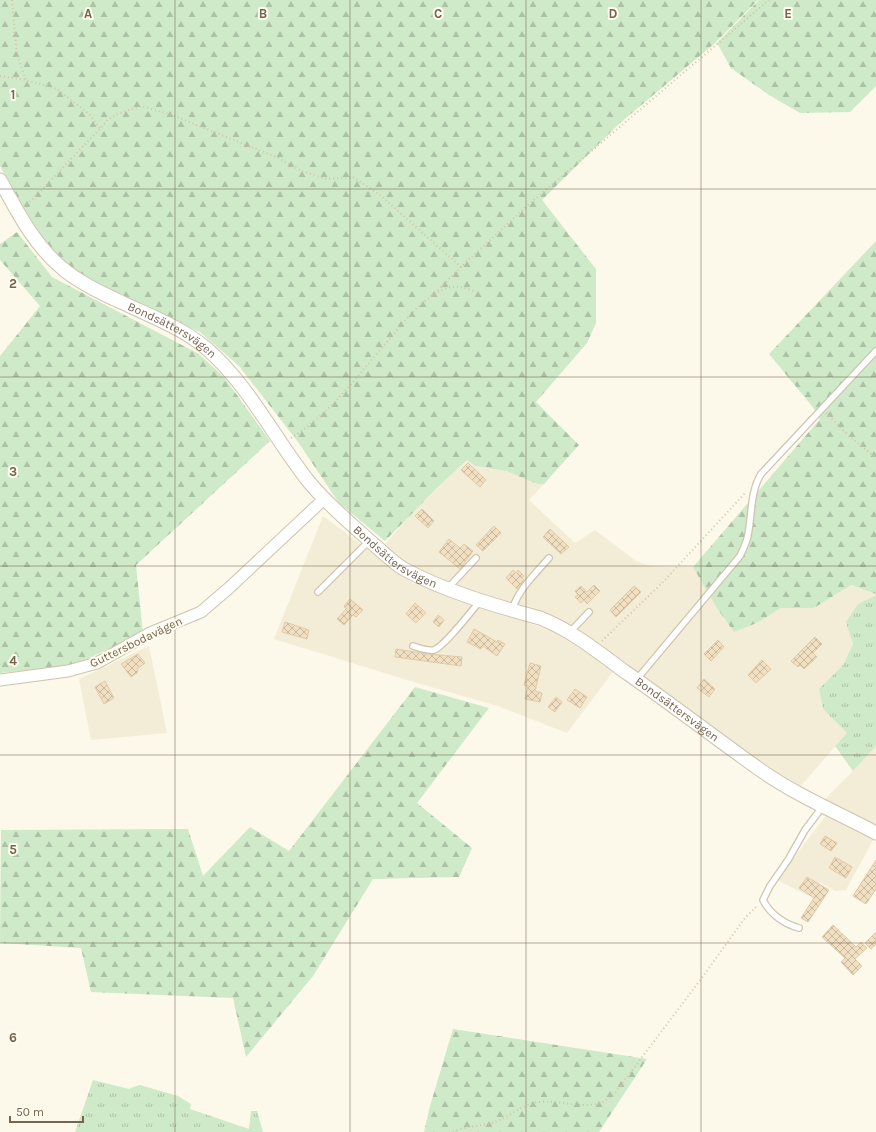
<svg xmlns="http://www.w3.org/2000/svg" width="876" height="1132" font-family="Karla,sans-serif">
  <defs>
    <pattern id="grass-tufts" width="24" height="20" patternUnits="userSpaceOnUse"><rect width="24" height="20" fill="#ceeac8"/><path d="M3 7l-1-3M5 7V3M7 7l1-3M15 17l-1-3M17 17v-4M19 17l1-3" fill="none" stroke="#acc1a5"/></pattern>
    <pattern id="forest-firs" width="22" height="20" patternUnits="userSpaceOnUse"><rect width="22" height="20" fill="#ceeac8"/><path d="M5 1l3.5 6h-7zM16 11l3.5 6h-7z" fill="#acc1a5"/></pattern>
    <pattern id="building-cross-hatch" width="8" height="8" patternUnits="userSpaceOnUse"><rect width="8" height="8" fill="#f1dfc2"/><path d="M0 0l8 8M0 8l8-8" fill="none" stroke="#c8b8a0"/></pattern>
  </defs>
  <rect width="100%" height="100%" fill="#fcf9ea"/>
  <g fill="#f3edd8">
    <path d="M 467,460 L 475,466 L 506,471 L 537,484 L 544,484 L 529,500 L 575,543 L 595,530 L 636,561 L 650,566 L 664,567 L 693,567 L 716,607 L 734,632 L 757,623 L 781,608 L 814,608 L 851,585 L 876,594 L 876,595 L 858,604 L 847,622 L 853,644 L 843,665 L 819,689 L 823,709 L 847,733 L 799,788 L 777,777 L 603,647 L 584,635 L 500,600 L 420,573 L 400,559 L 384,546 L 387,542 L 408,517 Z"/>
    <path d="M 323,516 L 413,583 L 552,631 L 590,654 L 613,672 L 567,733 L 498,706 L 417,683 L 274,639 Z"/>
    <path d="M 149,646 L 167,733 L 91,740 L 79,679 Z"/>
    <path d="M 876,746 L 876,831 L 822,802 L 853,771 Z"/>
    <path d="M 827,814 L 873,840 L 846,890 L 835,891 L 820,882 L 809,896 L 777,880 Z"/>
  </g>
  <g fill="url(#grass-tufts)">
    <path d="M 876,595 L 876,746 L 853,771 L 835,746 L 847,733 L 823,709 L 819,689 L 843,665 L 853,644 L 846,622 L 858,604 Z"/>
    <path d="M 93,1080 L 129,1089 L 133,1087 L 140,1085 L 178,1096 L 191,1104 L 190,1109 L 249,1129 L 251,1111 L 257,1111 L 263,1132 L 75,1132 Z"/>
  </g>
  <g fill="url(#forest-firs)">
    <path d="M 0,0 L 758,0 L 714,44 L 620,123 L 542,200 L 596,269 L 596,323 L 587,343 L 536,402 L 579,445 L 544,484 L 537,484 L 506,471 L 475,466 L 467,460 L 435,490 L 385,541 L 339,503 L 298,442 L 239,366 L 200,332 L 112,293 L 65,266 L 38,234 L 0,166 Z"/>
    <path d="M 759,0 L 876,0 L 876,86 L 850,112 L 800,113 L 769,95 L 731,68 L 717,43 Z"/>
    <path d="M 17,232 L 52,277 L 199,354 L 224,377 L 270,441 L 136,565 L 143,633 L 74,665 L 0,673 L 0,356 L 40,306 L 0,260 L 0,244 Z"/>
    <path d="M 876,241 L 876,594 L 851,585 L 814,608 L 781,608 L 757,623 L 734,632 L 716,607 L 693,567 L 820,419 L 812,406 L 769,354 Z"/>
    <path d="M 415,687 L 489,708 L 417,803 L 472,848 L 459,877 L 373,879 L 313,976 L 246,1057 L 233,998 L 91,992 L 81,948 L 0,943 L 1,830 L 188,829 L 203,876 L 250,827 L 289,851 Z"/>
    <path d="M 453,1029 L 647,1059 L 599,1132 L 424,1132 L 430,1106 Z"/>
  </g>
  <g fill="url(#building-cross-hatch)" stroke="#e3caa3">
    <path d="M 468,463 L 486,480 L 480,487 L 461,470 Z"/>
    <path d="M 422,509 L 434,521 L 428,528 L 415,516 Z"/>
    <path d="M 494,526 L 501,533 L 483,551 L 476,545 Z"/>
    <path d="M 550,529 L 569,547 L 561,554 L 543,537 Z"/>
    <path d="M 449,539 L 460,548 L 464,544 L 473,551 L 460,569 L 439,552 Z"/>
    <path d="M 513,570 L 516,573 L 518,570 L 524,576 L 522,578 L 524,580 L 517,589 L 506,578 Z"/>
    <path d="M 594,585 L 600,591 L 587,604 L 584,600 L 581,603 L 575,597 L 578,595 L 575,591 L 581,586 L 587,592 Z"/>
    <path d="M 634,586 L 641,592 L 616,617 L 610,610 Z"/>
    <path d="M 350,599 L 363,610 L 356,617 L 353,615 L 344,625 L 337,619 L 346,609 L 344,606 Z"/>
    <path d="M 415,603 L 426,613 L 416,623 L 406,614 Z"/>
    <path d="M 438,615 L 444,620 L 439,627 L 433,622 Z"/>
    <path d="M 285,622 L 309,630 L 307,639 L 282,632 Z"/>
    <path d="M 474,629 L 497,642 L 498,640 L 505,644 L 497,656 L 483,646 L 481,649 L 467,642 Z"/>
    <path d="M 815,637 L 822,644 L 813,653 L 817,657 L 804,669 L 800,665 L 798,667 L 791,661 Z"/>
    <path d="M 718,640 L 724,647 L 711,661 L 704,654 Z"/>
    <path d="M 396,649 L 428,654 L 462,657 L 461,666 L 395,657 Z"/>
    <path d="M 138,654 L 145,663 L 137,669 L 138,672 L 131,677 L 121,664 Z"/>
    <path d="M 762,660 L 771,669 L 756,683 L 748,675 Z"/>
    <path d="M 530,663 L 541,666 L 535,691 L 542,693 L 540,702 L 525,699 L 528,686 L 524,685 Z"/>
    <path d="M 704,679 L 715,689 L 709,697 L 697,688 Z"/>
    <path d="M 105,681 L 114,698 L 104,704 L 95,687 Z"/>
    <path d="M 575,689 L 587,697 L 580,708 L 567,700 Z"/>
    <path d="M 556,697 L 562,702 L 555,712 L 548,707 Z"/>
    <path d="M 825,836 L 837,843 L 831,851 L 820,844 Z"/>
    <path d="M 835,857 L 852,867 L 846,878 L 829,868 Z"/>
    <path d="M 876,860 L 876,889 L 866,904 L 853,896 Z"/>
    <path d="M 807,877 L 829,890 L 808,922 L 801,918 L 814,898 L 799,888 Z"/>
    <path d="M 833,925 L 856,947 L 861,942 L 867,948 L 855,959 L 862,966 L 853,975 L 841,962 L 845,958 L 822,937 Z"/>
    <path d="M 876,932 L 876,944 L 871,949 L 865,943 Z"/>
  </g>
  <g fill="none" stroke-linecap="round" stroke-linejoin="round">
    <g stroke="#cec4af" stroke-width="8">
      <g id="service">
        <path d="M 448,588 L 476,558"/>
        <path d="M 318,592 L 369,541"/>
        <path d="M 512,610 C 518,590 535,574 549,558"/>
        <path d="M 570,632 L 589,612"/>
        <path d="M 413,646 C 419,648 427,651 434,650 C 444,647 473,609 481,600"/>
        <path d="M 637,679 L 740,556 C 743,549 747,542 748,535 C 752,515 750,492 761,474 L 876,351"/>
        <path d="M 799,928 C 784,924 770,914 763,900 L 770,886 L 788,860 L 805,830 L 823,806"/>
      </g>
    </g>
    <g stroke="#cec4af" stroke-width="13">
      <path id="minor" d="M 0,680 L 68,671 L 97,663 L 150,633 L 201,612 L 229,588 L 324,499"/>
    </g>
    <g stroke="#cec4af" stroke-width="15">
      <g id="tertiary">
        <path id="s1" d="M 0,180 C 17,211 34,245 62,268 C 78,282 101,293 121,302 C 150,316 181,327 206,348 C 249,385 274,438 309,482 C 327,504 350,523 371,542 C 382,551 392,562 404,569 C 444,591 496,606 540,618 C 571,630 597,651 624,671 C 670,703 714,737 759,769 C 794,794 838,813 876,833"/>
      </g>
    </g>
    <g stroke="#d6c3a5" stroke-width="2" stroke-dasharray="1 3" stroke-linecap="butt">
      <path d="M 12,0 L 17,55 L 26,80"/>
      <path d="M 0,76 L 26,80 L 57,89 L 89,114 L 100,128"/>
      <path d="M 26,204 L 33,199 L 109,119 L 120,113 L 141,106 L 172,115 L 276,157 L 302,171 L 327,179 L 353,177 L 380,195 L 461,267"/>
      <path d="M 432,296 L 461,267 L 528,205 L 769,0"/>
      <path d="M 826,413 L 847,434 L 876,458"/>
      <path d="M 291,438 C 332,413 361,371 392,336 C 405,320 426,295 447,288 C 458,285 466,288 476,292"/>
      <path d="M 602,641 L 663,582 L 746,492"/>
      <path d="M 453,1132 C 466,1125 481,1127 495,1122 C 508,1117 520,1107 533,1103 C 556,1097 581,1111 603,1102 C 607,1100 611,1096 615,1093 L 701,979 L 745,918 L 758,905"/>
    </g>
    <use href="#service" stroke="#fff" stroke-width="5.5"/>
    <use href="#minor" stroke="#fff" stroke-width="11"/>
    <use href="#tertiary" stroke="#fff" stroke-width="13"/>
  </g>
  <path fill="none" stroke="#76654d" stroke-width="1" stroke-opacity="0.55" d="M 175,0 L 175,1132M 350,0 L 350,1132M 526,0 L 526,1132M 701,0 L 701,1132M 0,189 L 876,189M 0,377 L 876,377M 0,566 L 876,566M 0,755 L 876,755M 0,943 L 876,943"/>
  <g text-anchor="middle" stroke-width="4" stroke-linejoin="round" paint-order="stroke">
    <g font-size="12" fill="#76654d" stroke="#fefcf0">
      <text dy="4" stroke="none"><textPath href="#s1" startOffset="235">Bondsättersvägen</textPath></text>
      <text dy="4" stroke="none"><textPath href="#s1" startOffset="558">Bondsättersvägen</textPath></text>
      <text transform="translate(136 642) rotate(-26)" y="4">Guttersbodavägen</text>
      <text dy="4" stroke="none"><textPath href="#s1" startOffset="882">Bondsättersvägen</textPath></text>
    </g>
  </g>
  <g font-size="13" text-anchor="middle" font-weight="bold" fill="#76654d" stroke="#fefcf0" stroke-width="4" stroke-linejoin="round" paint-order="stroke">
    <text x="88" y="18">A</text>
    <text x="263" y="18">B</text>
    <text x="438" y="18">C</text>
    <text x="613" y="18">D</text>
    <text x="788" y="18">E</text>
    <text x="13" y="99">1</text>
    <text x="13" y="288">2</text>
    <text x="13" y="476">3</text>
    <text x="13" y="665">4</text>
    <text x="13" y="854">5</text>
    <text x="13" y="1042">6</text>
  </g>
  <path d="M10 1116v6h73v-6" fill="none" stroke="#76654d" stroke-width="2"/>
  <text x="16" y="1116" font-size="12" fill="#76654d" stroke="#fefcf0" stroke-width="3" paint-order="stroke">50 m</text>
</svg>
